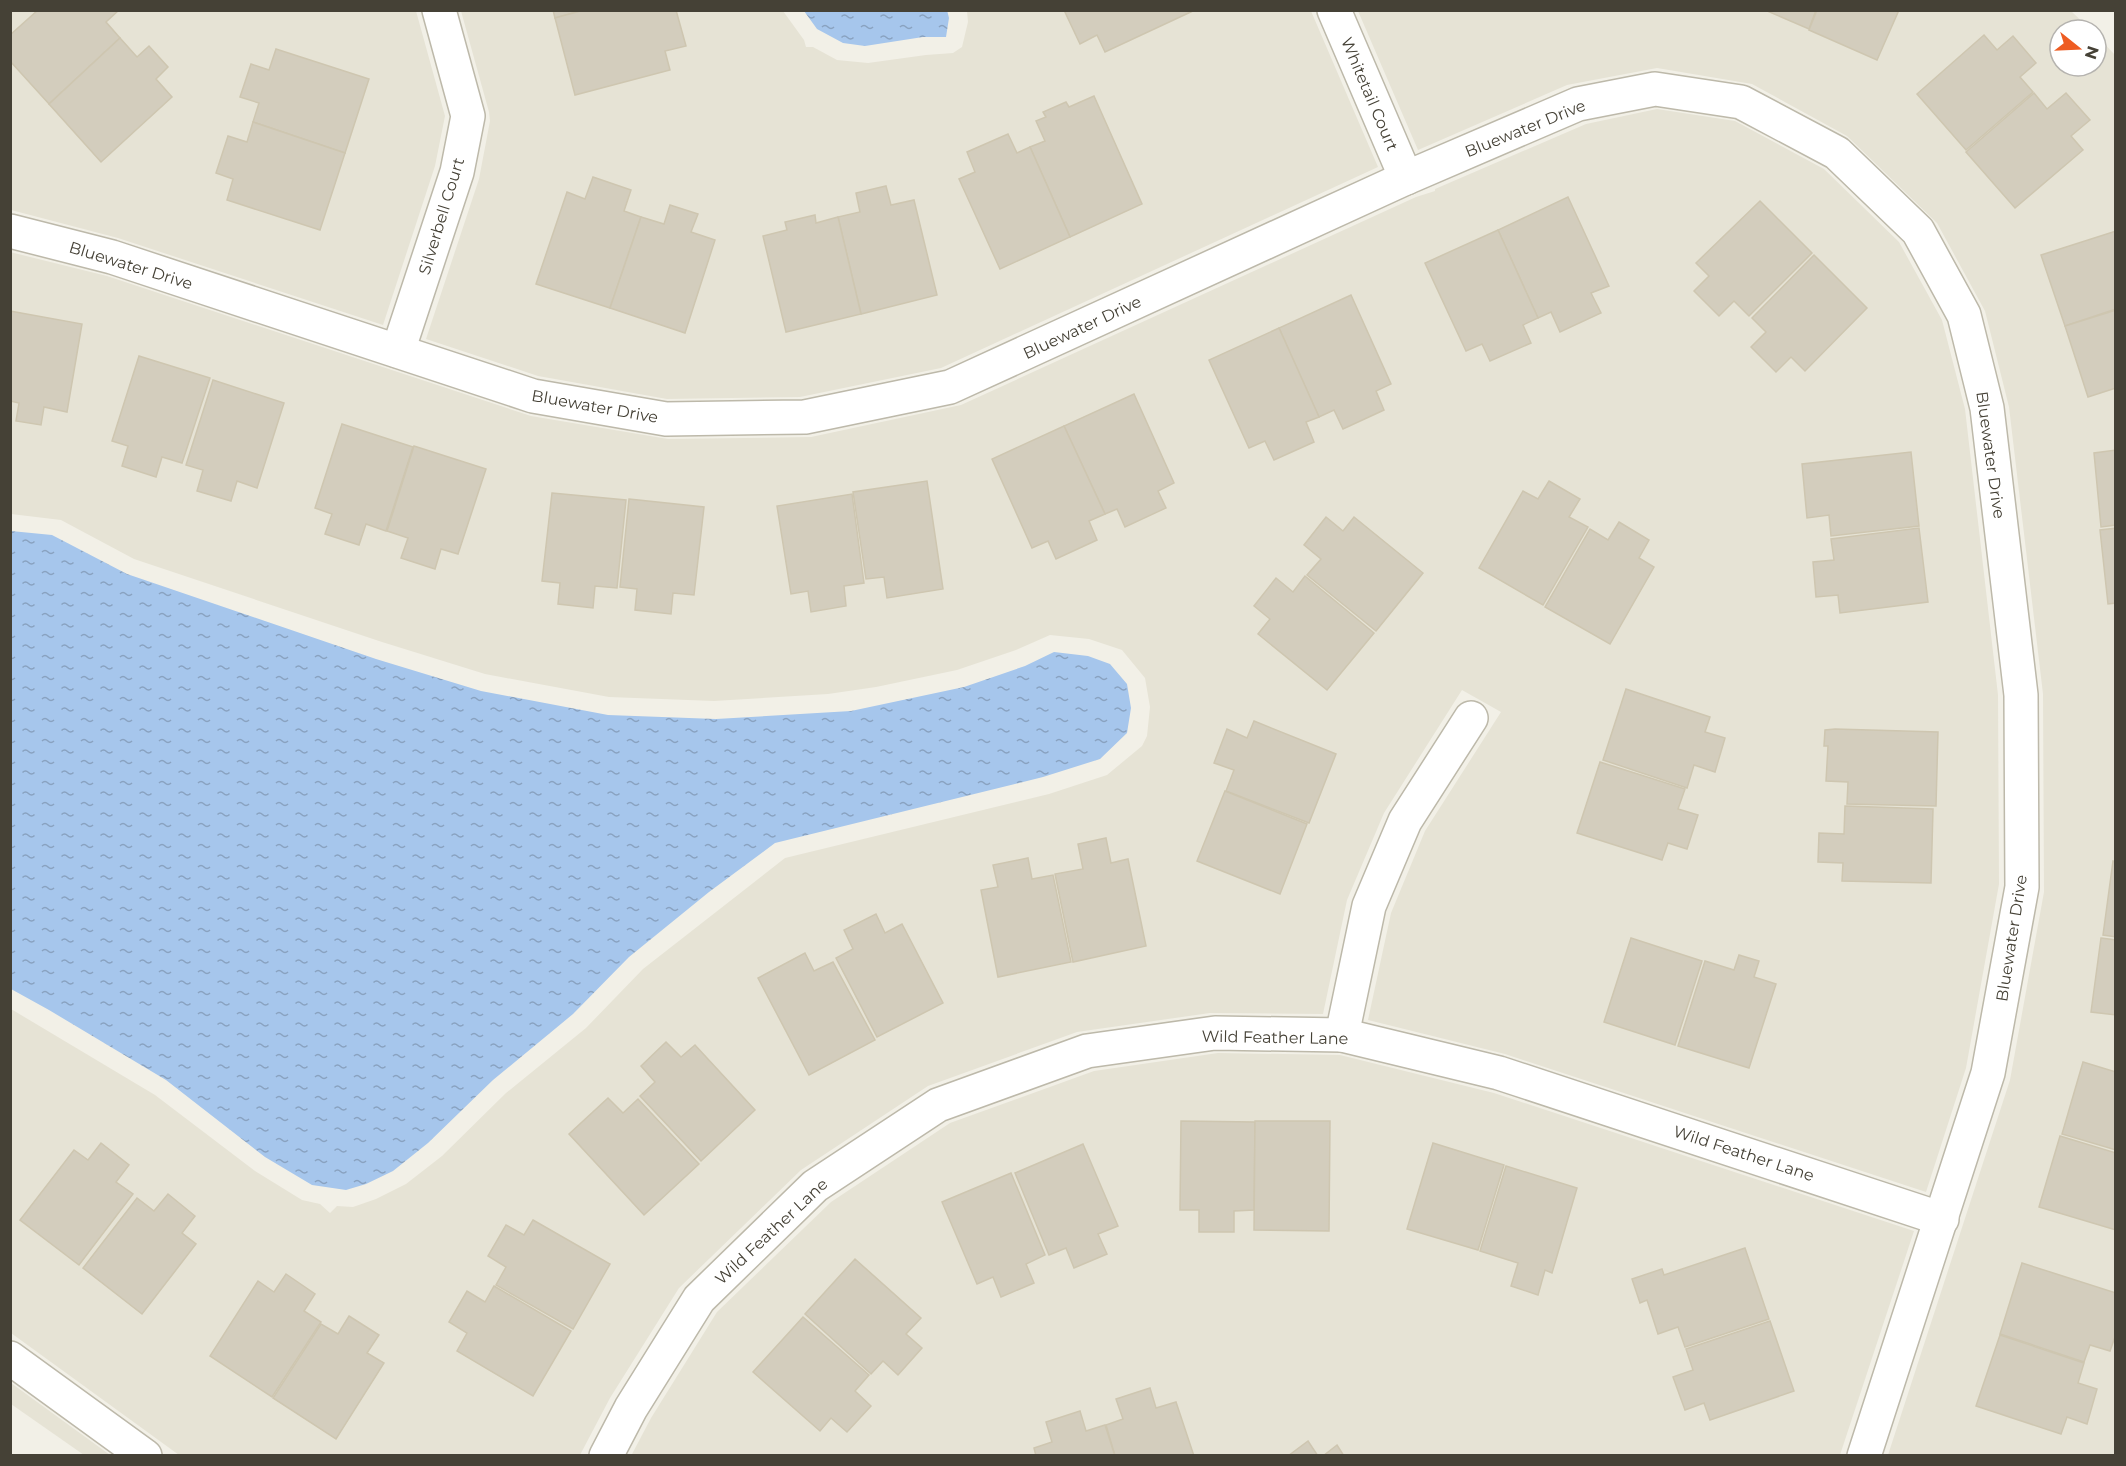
<svg xmlns="http://www.w3.org/2000/svg" width="2126" height="1466" font-family="Montserrat,sans-serif">
  <defs>
    <pattern id="water-ripples" width="26" height="14" patternUnits="userSpaceOnUse" patternTransform="scale(1.5)"><rect width="26" height="14" fill="#a6c6ec"/><path d="M2 4q2-2 4 0t4 0M15 11q2-2 4 0t4 0" fill="none" stroke="#89a2c0"/></pattern>
  </defs>
  <rect width="100%" height="100%" fill="#f2f0e7"/>
  <g fill="#e6e3d5">
    <path d="M 10,11 L 416,11 L 445,116 L 435,166 L 383,325 L 118,238 L 11,210 Z"/>
    <path d="M 461,11 L 783,11 L 804,40 L 806,47 L 813,47 L 837,60 L 868,63 L 926,55 L 953,53 L 962,47 L 968,22 L 967,11 L 1311,11 L 1378,167 L 941,368 L 800,397 L 667,399 L 538,376 L 426,339 L 479,179 L 490,121 L 489,112 Z"/>
    <path d="M 1358,11 L 2071,11 L 2091,30 L 2060,30 L 2060,66 L 2096,66 L 2096,35 L 2115,55 L 2115,1455 L 1888,1455 L 2010,1080 L 2044,892 L 2043,694 L 2009,407 L 1985,311 L 1937,223 L 1847,136 L 1752,84 L 1657,68 L 1567,85 L 1418,150 Z"/>
    <path d="M 1657,109 L 1735,121 L 1824,169 L 1899,242 L 1942,320 L 1965,409 L 1998,695 L 1999,884 L 1966,1068 L 1926,1192 L 1505,1054 L 1368,1020 L 1391,913 L 1425,831 L 1501,712 L 1462,690 L 1384,813 L 1347,900 L 1323,1014 L 1210,1013 L 1077,1032 L 928,1086 L 801,1170 L 679,1288 L 610,1398 L 580,1455 L 179,1455 L 11,1333 L 11,1009 L 155,1095 L 255,1171 L 302,1200 L 320,1204 L 330,1213 L 337,1206 L 353,1207 L 376,1199 L 406,1184 L 442,1156 L 506,1093 L 586,1028 L 643,969 L 785,858 L 1049,794 L 1107,775 L 1142,746 L 1147,736 L 1150,707 L 1145,678 L 1122,650 L 1089,639 L 1050,635 L 1016,650 L 957,670 L 876,687 L 828,694 L 714,701 L 609,697 L 485,674 L 382,642 L 134,559 L 61,520 L 11,514 L 10,252 L 107,276 L 531,416 L 668,439 L 811,437 L 961,405 L 1416,197 L 1435,191 L 1435,189 L 1586,124 Z"/>
    <path d="M 1218,1053 L 1340,1055 L 1494,1093 L 1914,1231 L 1840,1455 L 631,1456 L 651,1418 L 717,1312 L 831,1202 L 950,1123 L 1094,1071 Z"/>
    <path d="M 11,1383 L 110,1455 L 84,1455 L 11,1404 Z"/>
  </g>
  <g fill="url(#water-ripples)">
    <path d="M 947,10 L 949,18 L 946,37 L 923,37 L 865,46 L 843,43 L 817,29 L 804,11 Z"/>
    <path d="M 11,531 L 52,535 L 127,574 L 376,659 L 481,691 L 608,715 L 716,719 L 851,711 L 964,687 L 1025,666 L 1054,652 L 1088,656 L 1110,664 L 1127,684 L 1131,708 L 1127,733 L 1100,759 L 1043,777 L 775,843 L 709,892 L 629,957 L 573,1014 L 493,1080 L 428,1143 L 393,1171 L 366,1184 L 346,1190 L 312,1185 L 265,1157 L 166,1080 L 49,1010 L 11,989 Z"/>
  </g>
  <g fill="#d3cdbd" stroke="#cec6b0" stroke-width="1.5">
    <path d="M 38,10 L 119,10 L 106,22 L 120,38 L 49,104 L 10,61 L 10,35 Z"/>
    <path d="M 553,10 L 584,10 L 555,18 Z"/>
    <path d="M 584,10 L 676,10 L 686,46 L 665,51 L 670,70 L 575,95 L 555,18 Z"/>
    <path d="M 1064,10 L 1195,10 L 1105,52 L 1097,35 L 1080,44 Z"/>
    <path d="M 1765,10 L 1816,10 L 1809,29 Z"/>
    <path d="M 1817,10 L 1899,10 L 1877,60 L 1809,30 Z"/>
    <path d="M 1984,35 L 1997,50 L 2013,36 L 2036,63 L 2020,77 L 2033,92 L 1966,150 L 1917,94 Z"/>
    <path d="M 120,38 L 137,57 L 149,46 L 168,67 L 156,79 L 172,97 L 101,162 L 49,104 Z"/>
    <path d="M 276,49 L 369,79 L 345,153 L 253,122 L 259,103 L 240,97 L 251,64 L 269,70 Z"/>
    <path d="M 2034,93 L 2047,109 L 2066,93 L 2090,120 L 2071,136 L 2083,150 L 2015,208 L 1966,152 Z"/>
    <path d="M 1094,96 L 1142,204 L 1070,237 L 1030,147 L 1045,141 L 1036,121 L 1046,117 L 1043,112 L 1066,102 L 1069,107 Z"/>
    <path d="M 253,122 L 345,153 L 320,230 L 227,200 L 233,179 L 216,173 L 228,136 L 247,142 Z"/>
    <path d="M 1008,134 L 1017,153 L 1030,147 L 1070,237 L 1000,269 L 959,179 L 975,172 L 967,152 Z"/>
    <path d="M 593,177 L 631,190 L 624,211 L 641,217 L 610,308 L 536,284 L 567,192 L 585,199 Z"/>
    <path d="M 886,186 L 891,205 L 914,200 L 937,295 L 861,314 L 838,217 L 860,212 L 856,193 Z"/>
    <path d="M 1568,197 L 1609,286 L 1591,293 L 1601,313 L 1560,332 L 1551,312 L 1538,318 L 1498,230 Z"/>
    <path d="M 1760,201 L 1812,253 L 1749,316 L 1734,301 L 1719,316 L 1694,291 L 1709,276 L 1696,263 Z"/>
    <path d="M 670,205 L 698,214 L 691,232 L 715,240 L 685,333 L 610,308 L 641,217 L 664,224 Z"/>
    <path d="M 815,215 L 816,223 L 838,217 L 861,314 L 786,332 L 763,236 L 787,230 L 785,222 Z"/>
    <path d="M 1498,230 L 1538,318 L 1523,325 L 1531,343 L 1490,361 L 1482,344 L 1466,351 L 1425,263 Z"/>
    <path d="M 2116,231 L 2116,309 L 2065,326 L 2041,255 Z"/>
    <path d="M 1814,255 L 1867,308 L 1805,371 L 1791,357 L 1776,372 L 1751,347 L 1766,332 L 1752,318 Z"/>
    <path d="M 1351,295 L 1391,384 L 1376,391 L 1384,410 L 1343,429 L 1334,410 L 1319,417 L 1279,328 Z"/>
    <path d="M 2116,310 L 2116,388 L 2088,397 L 2065,326 Z"/>
    <path d="M 10,311 L 82,324 L 67,412 L 44,407 L 41,425 L 16,421 L 19,403 L 10,401 Z"/>
    <path d="M 1279,328 L 1319,417 L 1306,422 L 1314,442 L 1274,460 L 1265,441 L 1249,448 L 1209,360 Z"/>
    <path d="M 139,356 L 210,378 L 182,463 L 162,457 L 156,477 L 122,466 L 128,446 L 112,441 Z"/>
    <path d="M 213,380 L 284,403 L 257,488 L 237,481 L 231,501 L 197,491 L 203,470 L 186,465 Z"/>
    <path d="M 1134,394 L 1174,483 L 1158,491 L 1166,508 L 1125,527 L 1117,509 L 1105,514 L 1064,426 Z"/>
    <path d="M 342,424 L 413,447 L 386,531 L 366,524 L 359,545 L 325,534 L 332,514 L 315,508 Z"/>
    <path d="M 1064,426 L 1105,514 L 1089,521 L 1097,540 L 1056,559 L 1048,541 L 1032,548 L 992,459 Z"/>
    <path d="M 414,446 L 486,469 L 458,554 L 441,549 L 435,569 L 401,558 L 408,538 L 387,531 Z"/>
    <path d="M 2116,450 L 2116,525 L 2101,527 L 2094,453 Z"/>
    <path d="M 1911,452 L 1919,526 L 1831,536 L 1829,515 L 1807,518 L 1802,464 Z"/>
    <path d="M 927,481 L 943,589 L 887,598 L 884,577 L 866,579 L 853,492 Z"/>
    <path d="M 1549,481 L 1580,499 L 1569,517 L 1588,527 L 1543,605 L 1479,568 L 1523,491 L 1538,499 Z"/>
    <path d="M 552,493 L 626,500 L 617,588 L 595,586 L 593,608 L 558,604 L 560,583 L 542,581 Z"/>
    <path d="M 852,494 L 864,583 L 844,586 L 846,606 L 811,612 L 808,591 L 791,594 L 777,506 Z"/>
    <path d="M 629,499 L 704,507 L 694,595 L 673,593 L 671,614 L 635,610 L 637,589 L 620,587 Z"/>
    <path d="M 1326,517 L 1343,531 L 1354,517 L 1423,573 L 1376,631 L 1307,575 L 1321,559 L 1304,545 Z"/>
    <path d="M 1619,522 L 1649,540 L 1639,558 L 1654,567 L 1610,644 L 1545,607 L 1590,529 L 1608,540 Z"/>
    <path d="M 1919,528 L 1928,602 L 1840,613 L 1838,595 L 1816,597 L 1813,562 L 1834,560 L 1831,539 Z"/>
    <path d="M 2116,528 L 2116,603 L 2108,604 L 2100,530 Z"/>
    <path d="M 1305,576 L 1374,633 L 1327,690 L 1258,634 L 1270,619 L 1254,606 L 1276,578 L 1293,592 Z"/>
    <path d="M 1626,689 L 1710,717 L 1705,732 L 1725,738 L 1715,772 L 1694,765 L 1687,788 L 1603,760 Z"/>
    <path d="M 1254,721 L 1336,754 L 1309,823 L 1226,791 L 1234,770 L 1214,763 L 1227,729 L 1247,738 Z"/>
    <path d="M 1835,729 L 1938,732 L 1936,806 L 1847,804 L 1848,782 L 1826,781 L 1828,746 L 1824,746 L 1825,730 Z"/>
    <path d="M 1600,762 L 1685,789 L 1678,809 L 1698,815 L 1687,849 L 1668,843 L 1662,860 L 1577,833 Z"/>
    <path d="M 1225,791 L 1307,824 L 1280,894 L 1197,861 Z"/>
    <path d="M 1845,806 L 1933,809 L 1931,883 L 1842,881 L 1843,863 L 1818,862 L 1819,833 L 1844,834 Z"/>
    <path d="M 1106,838 L 1111,863 L 1128,859 L 1146,946 L 1073,962 L 1055,874 L 1083,869 L 1078,844 Z"/>
    <path d="M 1028,858 L 1032,879 L 1053,875 L 1071,962 L 998,977 L 981,890 L 998,887 L 993,865 Z"/>
    <path d="M 2113,861 L 2116,862 L 2116,937 L 2103,935 Z"/>
    <path d="M 876,914 L 885,933 L 902,924 L 943,1003 L 877,1037 L 836,958 L 853,949 L 844,930 Z"/>
    <path d="M 1631,938 L 1702,961 L 1675,1045 L 1604,1022 Z"/>
    <path d="M 2101,938 L 2116,940 L 2116,1015 L 2091,1012 Z"/>
    <path d="M 805,953 L 814,971 L 833,962 L 875,1040 L 809,1075 L 758,978 Z"/>
    <path d="M 1739,955 L 1759,961 L 1754,977 L 1776,984 L 1749,1068 L 1678,1046 L 1705,961 L 1734,970 Z"/>
    <path d="M 666,1042 L 681,1057 L 695,1045 L 755,1110 L 701,1161 L 640,1096 L 655,1082 L 641,1066 Z"/>
    <path d="M 2083,1062 L 2116,1072 L 2116,1150 L 2062,1134 Z"/>
    <path d="M 608,1098 L 623,1113 L 638,1099 L 699,1164 L 644,1215 L 569,1134 Z"/>
    <path d="M 1181,1121 L 1255,1122 L 1254,1210 L 1234,1211 L 1234,1232 L 1199,1232 L 1199,1210 L 1180,1210 Z"/>
    <path d="M 1255,1121 L 1330,1121 L 1329,1231 L 1254,1230 Z"/>
    <path d="M 2060,1136 L 2116,1153 L 2116,1230 L 2039,1207 Z"/>
    <path d="M 101,1143 L 129,1165 L 116,1182 L 133,1194 L 79,1265 L 20,1220 L 74,1150 L 88,1160 Z"/>
    <path d="M 1433,1143 L 1504,1165 L 1478,1250 L 1407,1229 Z"/>
    <path d="M 1083,1144 L 1118,1226 L 1098,1234 L 1107,1254 L 1074,1268 L 1066,1248 L 1049,1255 L 1015,1173 Z"/>
    <path d="M 1506,1166 L 1577,1188 L 1552,1273 L 1545,1270 L 1538,1295 L 1511,1286 L 1518,1263 L 1480,1251 Z"/>
    <path d="M 1011,1173 L 1045,1255 L 1026,1264 L 1034,1283 L 1001,1297 L 993,1277 L 977,1284 L 942,1202 Z"/>
    <path d="M 168,1194 L 195,1216 L 182,1233 L 196,1244 L 142,1314 L 83,1268 L 137,1198 L 154,1211 Z"/>
    <path d="M 533,1220 L 610,1264 L 573,1329 L 496,1285 L 506,1267 L 488,1256 L 506,1225 L 524,1235 Z"/>
    <path d="M 1745,1248 L 1769,1319 L 1685,1347 L 1678,1327 L 1658,1334 L 1647,1300 L 1640,1303 L 1632,1279 L 1662,1269 L 1664,1275 Z"/>
    <path d="M 855,1259 L 921,1318 L 906,1334 L 922,1348 L 898,1375 L 883,1361 L 871,1374 L 805,1314 Z"/>
    <path d="M 2022,1263 L 2116,1293 L 2116,1334 L 2110,1351 L 2090,1345 L 2084,1362 L 2000,1334 Z"/>
    <path d="M 286,1274 L 315,1294 L 304,1311 L 321,1322 L 272,1397 L 210,1356 L 258,1281 L 274,1292 Z"/>
    <path d="M 494,1286 L 571,1331 L 533,1396 L 457,1351 L 467,1333 L 449,1322 L 467,1291 L 485,1302 Z"/>
    <path d="M 349,1316 L 379,1335 L 367,1353 L 384,1363 L 336,1439 L 273,1398 L 321,1324 L 338,1334 Z"/>
    <path d="M 803,1317 L 869,1375 L 855,1391 L 871,1406 L 847,1432 L 831,1418 L 820,1431 L 753,1372 Z"/>
    <path d="M 1770,1321 L 1794,1391 L 1710,1420 L 1704,1403 L 1685,1410 L 1673,1377 L 1693,1370 L 1686,1349 Z"/>
    <path d="M 2000,1335 L 2084,1363 L 2078,1383 L 2097,1389 L 2087,1424 L 2067,1417 L 2061,1434 L 1976,1406 Z"/>
    <path d="M 1150,1388 L 1156,1408 L 1176,1402 L 1194,1456 L 1115,1456 L 1106,1425 L 1123,1419 L 1116,1399 Z"/>
    <path d="M 1080,1411 L 1086,1431 L 1105,1425 L 1115,1456 L 1036,1456 L 1034,1448 L 1052,1442 L 1046,1422 Z"/>
    <path d="M 1308,1441 L 1318,1456 L 1288,1456 Z"/>
    <path d="M 1337,1445 L 1344,1456 L 1323,1456 Z"/>
  </g>
  <g fill="none" stroke-linecap="round" stroke-linejoin="round">
    <g stroke="#bdb9aa" stroke-width="36">
      <g id="street">
        <path d="M 1334,10 L 1406,178"/>
        <path d="M 10,231 L 112,257 L 533,396 L 666,419 L 805,417 L 950,387 L 1406,178 L 1578,104 L 1655,89 L 1741,102 L 1837,153 L 1918,231 L 1964,315 L 1987,408 L 2021,695 L 2022,887 L 1988,1073 L 1864,1456"/>
        <path d="M 398,351 L 457,172 L 468,116 L 439,10"/>
        <path d="M 1342,1035 L 1369,906 L 1405,821 L 1471,718"/>
        <path d="M 10,1358 L 145,1456"/>
        <path d="M 606,1456 L 631,1408 L 699,1299 L 815,1186 L 938,1105 L 1087,1051 L 1215,1033 L 1342,1035 L 1499,1073 L 1942,1219"/>
      </g>
    </g>
    <use href="#street" stroke="#fff" stroke-width="33"/>
  </g>
  <g text-anchor="middle" stroke-width="4.5" stroke-linejoin="round" paint-order="stroke">
    <g font-size="16" fill="#454136" stroke="#fff">
      <text transform="translate(1370 94) rotate(67)" y="6">Whitetail Court</text>
      <text transform="translate(1525 128) rotate(-22)" y="6">Bluewater Drive</text>
      <text transform="translate(441 216) rotate(-73)" y="6">Silverbell Court</text>
      <text transform="translate(131 265) rotate(17)" y="6">Bluewater Drive</text>
      <text transform="translate(1082 327) rotate(-25)" y="6">Bluewater Drive</text>
      <text transform="translate(595 406) rotate(10)" y="6">Bluewater Drive</text>
      <text transform="translate(1991 455) rotate(82)" y="6">Bluewater Drive</text>
      <text transform="translate(2011 938) rotate(-81)" y="6">Bluewater Drive</text>
      <text transform="translate(1275 1037) rotate(1)" y="6">Wild Feather Lane</text>
      <text transform="translate(1744 1153) rotate(18)" y="6">Wild Feather Lane</text>
      <text transform="translate(771 1231) rotate(-43)" y="6">Wild Feather Lane</text>
    </g>
  </g>
  <rect width="2126" height="1466" fill="none" stroke="#454136" stroke-width="24"/>
  <g transform="translate(2078 48) rotate(108)"><circle r="28" fill="#ffffff" stroke="#b5b3af" stroke-width="1.5"/>
  <path d="M0-4.5L10 22L0 15L-10 22Z" fill="#ee5c22"/>
  <text y="-9" font-size="16" font-weight="bold" text-anchor="middle" fill="#454136">N</text>
  </g>
</svg>
